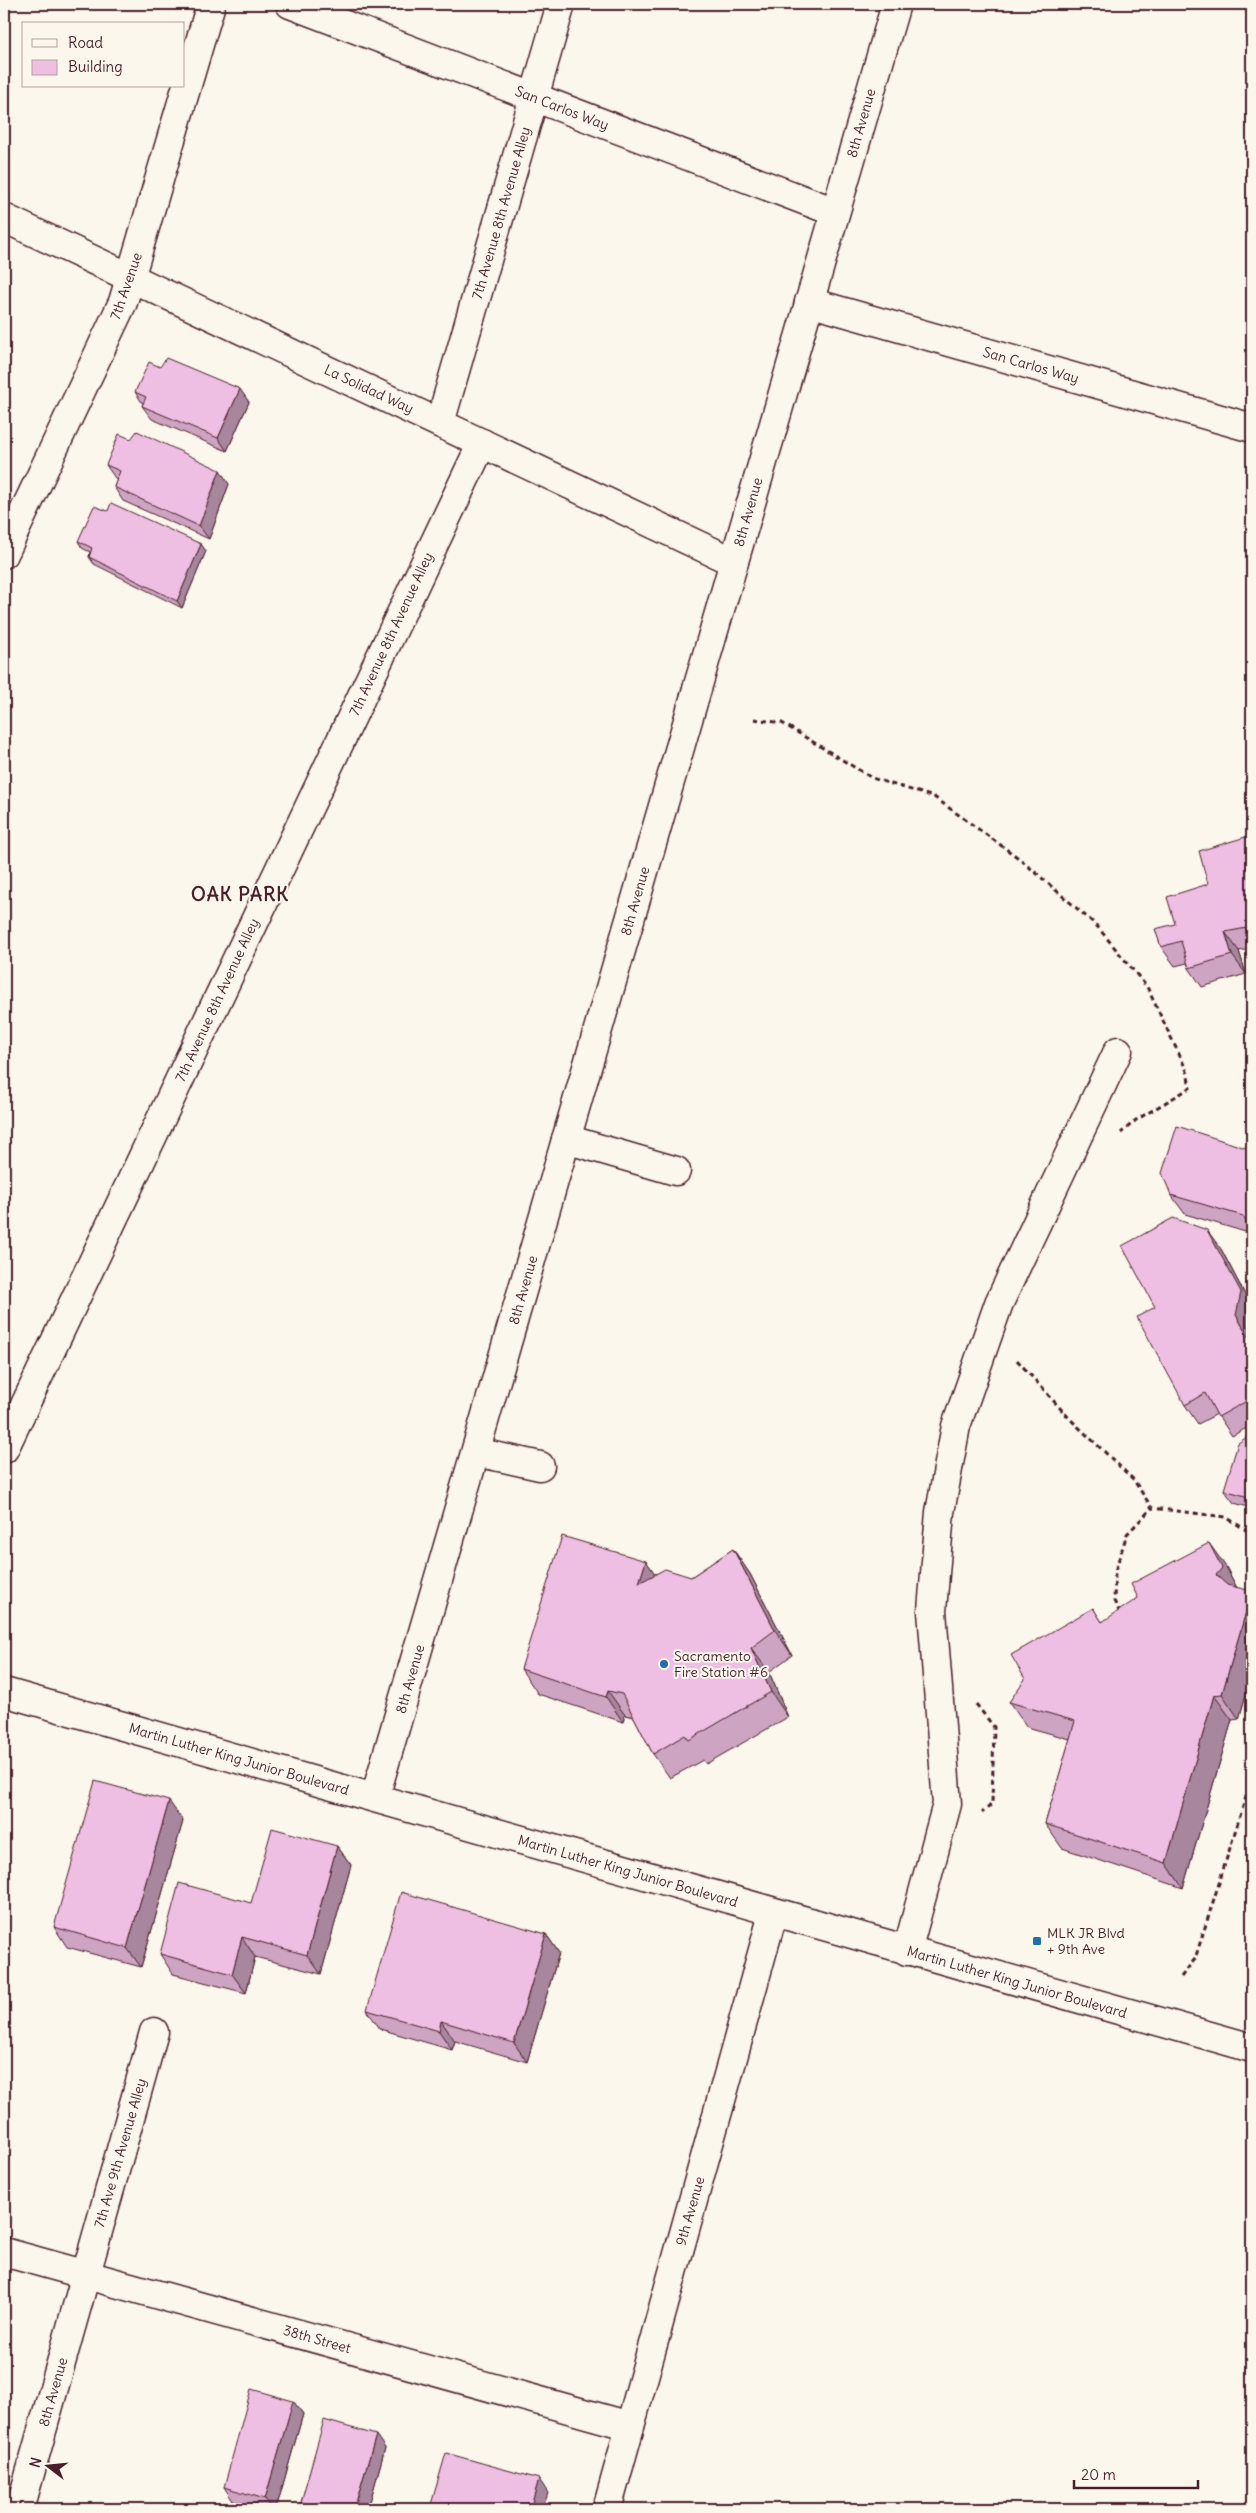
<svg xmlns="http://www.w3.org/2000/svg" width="1256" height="2513" font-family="Delius,sans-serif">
  <rect width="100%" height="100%" fill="#fbf7ec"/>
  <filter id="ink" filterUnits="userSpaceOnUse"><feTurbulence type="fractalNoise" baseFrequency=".02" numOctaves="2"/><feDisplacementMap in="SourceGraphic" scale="10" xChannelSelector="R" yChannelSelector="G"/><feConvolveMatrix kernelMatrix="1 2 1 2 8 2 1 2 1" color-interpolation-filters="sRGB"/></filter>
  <g filter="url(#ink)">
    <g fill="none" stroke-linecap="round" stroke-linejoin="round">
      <g stroke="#4a1f2b" stroke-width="31">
        <g id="minor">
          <path d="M 290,4 L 835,212"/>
          <path d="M 4,218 L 734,562"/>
          <path d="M 809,302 L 1252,428"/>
          <path d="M 440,423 L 561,4"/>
          <path d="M 4,554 L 123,302 L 211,4"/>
          <path d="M 566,1139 L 676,1171"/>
          <path d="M 4,1449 L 482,443"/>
          <path d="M 476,1452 L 540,1466"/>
          <path d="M 4,1692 C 420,1811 836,1931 1252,2048"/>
          <path d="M 375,1797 L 896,4"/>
          <path d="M 907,1951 L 947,1804 L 932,1611 L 940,1512 L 956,1426 L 999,1303 L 1118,1051"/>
          <path d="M 4,2252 L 630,2426"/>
          <path d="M 20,2509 L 154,2032"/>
          <path d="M 607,2509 L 773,1914"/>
        </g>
      </g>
      <g stroke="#4a1f2b" stroke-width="3" stroke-dasharray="5 4" stroke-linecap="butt">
        <path d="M 754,719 L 782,723 L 872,778 L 934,797 L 1020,859 L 1096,925 L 1147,987 L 1187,1071 L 1190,1088 L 1136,1120 L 1121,1133"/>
        <path d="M 1017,1360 L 1069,1418 L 1133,1479 L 1152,1508 L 1226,1517 L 1252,1534"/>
        <path d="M 1120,1613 L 1114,1601 L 1115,1571 L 1127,1534 L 1152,1508"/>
        <path d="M 976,1704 L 994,1727 L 992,1804 L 982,1813"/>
        <path d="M 1181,1977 L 1195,1959 L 1252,1778"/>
      </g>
      <use href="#minor" stroke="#fbf7ec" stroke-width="28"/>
    </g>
    <g fill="#cda4c2" stroke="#4a1f2b">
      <path d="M 135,392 L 249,402 L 227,451 L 152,419 L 142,406 L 143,404 Z"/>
      <path d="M 106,465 L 229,484 L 209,539 L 123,501 L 114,487 L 117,479 L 115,478 Z"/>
      <path d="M 78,541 L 206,551 L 182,608 L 94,564 L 89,557 L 90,552 L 82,548 Z"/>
      <path d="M 1249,836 L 1252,841 L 1252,949 L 1239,951 L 1246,974 L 1202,987 L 1189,968 L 1187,963 L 1175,966 L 1161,947 L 1175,924 Z"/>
      <path d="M 1252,1150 L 1252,1234 L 1185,1214 L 1171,1195 Z"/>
      <path d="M 1221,1249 L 1252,1308 L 1252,1322 L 1250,1334 L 1252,1339 L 1252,1425 L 1232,1436 L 1217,1414 L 1198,1424 L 1185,1405 L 1155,1307 Z"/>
      <path d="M 1252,1434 L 1252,1508 L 1234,1503 L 1224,1490 Z"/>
      <path d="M 733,1549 L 750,1574 L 792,1655 L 769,1672 L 788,1717 L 706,1764 L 703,1760 L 670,1778 L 653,1754 L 634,1717 L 625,1715 L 623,1722 L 538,1694 L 521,1669 L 646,1561 L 655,1574 L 691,1577 Z"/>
      <path d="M 1226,1567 L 1237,1588 L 1252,1592 L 1252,1673 L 1239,1719 L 1232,1720 L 1183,1888 L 1062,1848 L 1045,1824 L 1070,1739 L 1027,1727 L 1009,1702 L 1093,1608 L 1102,1622 Z"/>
      <path d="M 183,1821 L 141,1967 L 67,1947 L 54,1927 Z"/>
      <path d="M 337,1846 L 351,1865 L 321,1974 L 255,1957 L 246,1993 L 173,1974 L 160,1954 L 251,1903 Z"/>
      <path d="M 546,1934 L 559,1953 L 527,2062 L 455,2041 L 452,2050 L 380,2029 L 367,2010 Z"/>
      <path d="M 293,2401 L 303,2414 L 276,2509 L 264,2509 L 233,2501 L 224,2487 Z"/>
      <path d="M 385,2448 L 368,2509 L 306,2509 L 301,2502 Z"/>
    </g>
    <g fill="#a7869e" stroke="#4a1f2b">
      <path d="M 240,389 L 249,402 L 227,451 L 218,438 Z"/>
      <path d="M 220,470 L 229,484 L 209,539 L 199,526 Z"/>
      <path d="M 201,544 L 206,551 L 182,608 L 177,601 Z"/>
      <path d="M 1249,836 L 1252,841 L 1252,848 Z"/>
      <path d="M 1225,932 L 1239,951 L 1246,974 L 1232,955 Z"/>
      <path d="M 1207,1230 L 1221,1249 L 1252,1308 L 1252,1322 L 1250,1334 L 1252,1339 L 1252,1343 L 1236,1315 Z"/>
      <path d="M 1251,1491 L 1252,1493 L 1252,1501 L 1249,1497 Z"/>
      <path d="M 1209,1543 L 1226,1567 L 1239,1592 L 1233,1599 L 1216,1575 Z"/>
      <path d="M 733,1549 L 750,1574 L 792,1655 L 775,1630 Z"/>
      <path d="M 646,1561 L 663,1585 L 639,1583 Z"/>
      <path d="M 1252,1591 L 1252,1673 L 1239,1719 L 1222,1694 Z"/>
      <path d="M 751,1648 L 769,1672 L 788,1717 L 771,1692 Z"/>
      <path d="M 608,1691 L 625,1715 L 623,1722 L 606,1697 Z"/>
      <path d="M 1214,1695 L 1232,1720 L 1183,1888 L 1166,1863 Z"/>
      <path d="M 169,1801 L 183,1821 L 141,1967 L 127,1948 Z"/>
      <path d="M 337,1846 L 351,1865 L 321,1974 L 307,1955 Z"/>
      <path d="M 546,1934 L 559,1953 L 527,2062 L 514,2043 Z"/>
      <path d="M 242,1937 L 255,1957 L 246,1993 L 232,1974 Z"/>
      <path d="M 441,2021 L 455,2041 L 452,2050 L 439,2031 Z"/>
      <path d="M 293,2401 L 303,2414 L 276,2509 L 273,2509 L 265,2499 Z"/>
      <path d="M 376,2435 L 385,2448 L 368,2509 L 354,2509 Z"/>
      <path d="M 539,2479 L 548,2493 L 543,2509 L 530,2509 Z"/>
    </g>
    <g fill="#eebfe2" stroke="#4a1f2b">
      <path d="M 166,358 L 240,389 L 218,438 L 142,406 L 146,397 L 135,392 L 149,362 L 160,367 Z"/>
      <path d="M 137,431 L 220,470 L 199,526 L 114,487 L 120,471 L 106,465 L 119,434 L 131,439 Z"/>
      <path d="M 111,503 L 201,544 L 177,601 L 89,557 L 92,548 L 78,541 L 94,506 L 108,511 Z"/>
      <path d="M 1249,836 L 1252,848 L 1252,927 L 1225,932 L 1232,955 L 1189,968 L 1181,941 L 1161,947 L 1155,929 L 1175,924 L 1167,897 L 1208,884 L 1199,851 Z"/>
      <path d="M 1177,1126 L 1252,1150 L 1252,1234 L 1243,1216 L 1171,1195 L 1162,1173 Z"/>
      <path d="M 1173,1218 L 1207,1230 L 1241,1292 L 1236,1315 L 1252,1343 L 1252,1398 L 1218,1417 L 1205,1393 L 1185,1405 L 1137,1317 L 1155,1307 L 1122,1246 Z"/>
      <path d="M 1252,1434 L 1252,1492 L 1251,1491 L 1249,1497 L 1224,1490 L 1238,1443 Z"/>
      <path d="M 562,1536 L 646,1561 L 639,1583 L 665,1569 L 691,1577 L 733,1549 L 775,1630 L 751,1648 L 771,1692 L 689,1740 L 685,1735 L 653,1754 L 622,1694 L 608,1691 L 606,1697 L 521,1669 Z"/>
      <path d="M 1209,1543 L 1222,1568 L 1216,1575 L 1227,1585 L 1252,1591 L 1222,1694 L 1214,1695 L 1166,1863 L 1045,1824 L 1075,1721 L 1009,1702 L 1025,1679 L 1011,1655 L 1093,1608 L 1102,1622 L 1138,1598 L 1131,1584 Z"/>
      <path d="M 95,1781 L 169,1801 L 127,1948 L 54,1927 Z"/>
      <path d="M 272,1828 L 337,1846 L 307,1955 L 242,1937 L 232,1974 L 160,1954 L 179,1883 L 251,1903 Z"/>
      <path d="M 401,1892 L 546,1934 L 514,2043 L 441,2021 L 439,2031 L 367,2010 Z"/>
      <path d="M 251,2389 L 293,2401 L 265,2499 L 224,2487 Z"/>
      <path d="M 324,2420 L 376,2435 L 354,2509 L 327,2509 L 301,2502 Z"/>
      <path d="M 446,2453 L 539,2479 L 530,2509 L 433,2509 L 430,2508 Z"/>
    </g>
  </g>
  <g fill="#1f6fb2" stroke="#fbf7ec" stroke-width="2">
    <circle cx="664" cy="1664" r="5"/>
    <rect x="1032" y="1936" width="10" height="10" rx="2.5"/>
  </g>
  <g text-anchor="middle" stroke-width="4" stroke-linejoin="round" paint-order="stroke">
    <g font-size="14" fill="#4a1f2b" stroke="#fbf7ec">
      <text transform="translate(562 108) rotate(21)" y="5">San Carlos Way</text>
      <text transform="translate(861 123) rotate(-74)" y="5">8th Avenue</text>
      <text transform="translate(501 213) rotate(-74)" y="5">7th Avenue 8th Avenue Alley</text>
      <text transform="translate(126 286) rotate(-71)" y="5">7th Avenue</text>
      <text transform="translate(1031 365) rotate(16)" y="5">San Carlos Way</text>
      <text transform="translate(369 389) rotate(25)" y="5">La Solidad Way</text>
      <text transform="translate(748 512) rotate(-74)" y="5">8th Avenue</text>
      <text transform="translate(391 634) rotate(-65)" y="5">7th Avenue 8th Avenue Alley</text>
      <text transform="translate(635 901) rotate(-74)" y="5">8th Avenue</text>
      <text transform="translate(217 1000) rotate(-65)" y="5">7th Avenue 8th Avenue Alley</text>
      <text transform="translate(523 1290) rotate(-74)" y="5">8th Avenue</text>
      <text transform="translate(410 1679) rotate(-74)" y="5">8th Avenue</text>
      <text transform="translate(239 1759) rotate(16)" y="5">Martin Luther King Junior Boulevard</text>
      <text transform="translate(628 1871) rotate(16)" y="5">Martin Luther King Junior Boulevard</text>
      <text transform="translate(1017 1982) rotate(16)" y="5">Martin Luther King Junior Boulevard</text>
      <text transform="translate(120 2153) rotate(-74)" y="5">7th Ave 9th Avenue Alley</text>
      <text transform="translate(690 2211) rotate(-74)" y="5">9th Avenue</text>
      <text transform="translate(317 2339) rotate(16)" y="5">38th Street</text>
      <text transform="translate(53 2392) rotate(-74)" y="5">8th Avenue</text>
    </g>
    <g font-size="14" fill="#4a1f2b" stroke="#fbf7ec" text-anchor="start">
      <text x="674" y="1661">Sacramento<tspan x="674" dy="16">Fire Station #6</tspan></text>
      <text x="1047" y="1938">MLK JR Blvd<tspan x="1047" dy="16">+ 9th Ave</tspan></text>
    </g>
    <g font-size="19" font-weight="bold" letter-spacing="1" fill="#4a1f2b" stroke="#fbf7ec">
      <text x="240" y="901">OAK PARK</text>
    </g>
  </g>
  <rect width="1256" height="2513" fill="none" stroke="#fbf7ec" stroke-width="20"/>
  <rect x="10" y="10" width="1236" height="2493" fill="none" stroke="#4a1f2b" stroke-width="2" filter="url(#ink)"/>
  <rect x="22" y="22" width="162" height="65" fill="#fbf7ec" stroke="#b4a19f"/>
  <rect x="32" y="39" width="25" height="8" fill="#fbf7ec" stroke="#b4a19f"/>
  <text x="68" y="48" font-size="15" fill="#4a1f2b">Road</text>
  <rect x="32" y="60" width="25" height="15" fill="#eebfe2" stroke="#b4a19f"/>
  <text x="68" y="72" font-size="15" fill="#4a1f2b">Building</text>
  <g transform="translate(48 2466) rotate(286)" stroke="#fbf7ec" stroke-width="4" paint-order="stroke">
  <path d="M0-4L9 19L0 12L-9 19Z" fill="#4a1f2b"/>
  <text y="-8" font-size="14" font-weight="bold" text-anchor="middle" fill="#4a1f2b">N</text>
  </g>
  <path d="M1074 2480v8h124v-8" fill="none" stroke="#4a1f2b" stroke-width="2.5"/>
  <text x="1081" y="2480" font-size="15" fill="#4a1f2b" stroke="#fbf7ec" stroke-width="4" paint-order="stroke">20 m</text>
</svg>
